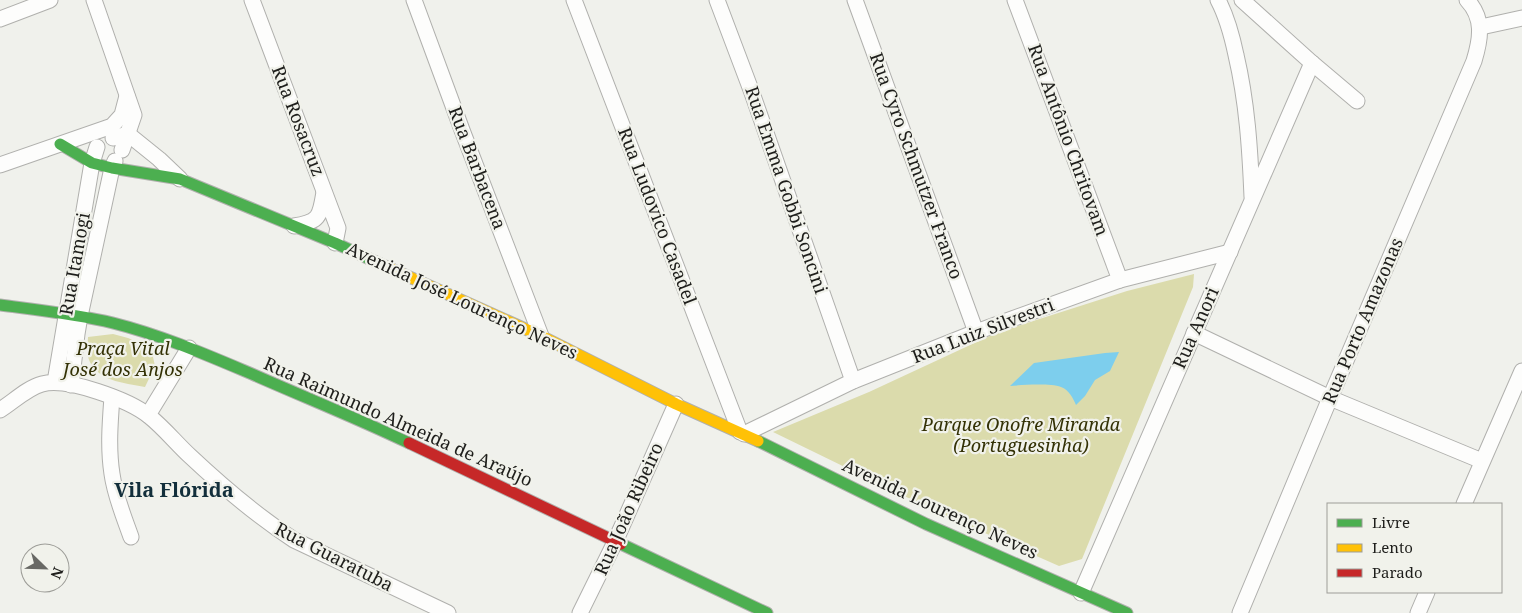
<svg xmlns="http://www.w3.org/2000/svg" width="1522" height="613" font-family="'Noto Serif',serif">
  <rect width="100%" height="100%" fill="#f0f1ec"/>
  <g fill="#dbdbac">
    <path d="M 1194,274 L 1193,287 L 1082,559 L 1059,566 L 933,510 L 773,432 L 869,392 L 996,333 L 1127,291 Z"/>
    <path d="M 113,334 L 128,338 L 151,348 L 155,366 L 145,387 C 124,383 95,381 88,357 C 86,351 88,343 88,337 Z"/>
  </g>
  <path fill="#7dceed" d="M 1119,352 L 1110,371 L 1095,380 L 1085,396 L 1076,405 C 1073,398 1069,390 1061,387 C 1050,383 1022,385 1010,386 L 1034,363 L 1105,353 Z"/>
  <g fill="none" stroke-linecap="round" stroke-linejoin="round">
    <g stroke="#b0b0ad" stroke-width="17">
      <g id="street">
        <path d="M 94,0 L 134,115 L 122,150"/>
        <path d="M 252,0 L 338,228 L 335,243"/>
        <path d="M 414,0 L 462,130 L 541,336"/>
        <path d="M 574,0 L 740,432"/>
        <path d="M 717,0 L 751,90 L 853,381"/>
        <path d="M 855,0 L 976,332"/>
        <path d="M 1015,0 L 1120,280"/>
        <path d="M 1218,0 C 1227,17 1232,36 1236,55 C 1247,102 1250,149 1252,197"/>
        <path d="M 1242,0 L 1312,63 L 1357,101"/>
        <path d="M 0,19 L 50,0"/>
        <path d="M 1481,27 L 1522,18"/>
        <path d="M 113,138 L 128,134 L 159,159 L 180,179"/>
        <path d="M 0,165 L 112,126 L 122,115 L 127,96"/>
        <path d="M 294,226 C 320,222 320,216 324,192"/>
        <path d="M 1194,333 L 1330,398 L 1482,461"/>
        <path d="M 55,382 L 92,163 L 97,147"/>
        <path d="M 71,385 L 77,334 L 80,316 L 112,168 L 115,161"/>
        <path d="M 112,397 C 110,423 108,448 112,474 C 115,496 124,517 131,537"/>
        <path d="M 0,410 C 13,402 27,388 42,384 C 67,377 129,400 149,416 C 164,428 176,443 190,456 C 223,487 257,516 294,540 L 448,613"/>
        <path d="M 148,415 L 189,348"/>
        <path d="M 744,434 L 853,381 L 976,332 L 1120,280 L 1230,252"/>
        <path d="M 1464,504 L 1522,371"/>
        <path d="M 1081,593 L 1312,63"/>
        <path d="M 580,613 L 615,542 L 676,404"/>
        <path d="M 1240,613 L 1330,398 L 1474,61 C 1481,38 1484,18 1467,0"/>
        <path d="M 1418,613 L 1427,592"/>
      </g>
    </g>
    <g stroke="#b0b0ad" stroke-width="13">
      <g id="fast">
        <path d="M 60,144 L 92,163 L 112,168 L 180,179 L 335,243 L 376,262"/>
        <path d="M 0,305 C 38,310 76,314 113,323 C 161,335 207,355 252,374 C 304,397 357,418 409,443"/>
        <path d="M 758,441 L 926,524 L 1127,613"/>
        <path d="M 621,544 L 767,613"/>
      </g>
    </g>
    <g stroke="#b0b0ad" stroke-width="13">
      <path id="slow" d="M 376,262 L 541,336 L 676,404 L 758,441"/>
    </g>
    <g stroke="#b0b0ad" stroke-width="13">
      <path id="jam" d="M 409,443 L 621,544"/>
    </g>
    <use href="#street" stroke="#fdfdfc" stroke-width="15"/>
    <use href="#fast" stroke="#4caf50" stroke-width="11"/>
    <use href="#slow" stroke="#ffc107" stroke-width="11"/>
    <use href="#jam" stroke="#c62828" stroke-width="11"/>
  </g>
  <g text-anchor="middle" stroke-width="4.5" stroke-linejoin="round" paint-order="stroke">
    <g font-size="18" fill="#1e1e1b" stroke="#f1f2eb">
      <text transform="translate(298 121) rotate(69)" y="6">Rua Rosacruz</text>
      <text transform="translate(1068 140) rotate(70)" y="6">Rua Antônio Chritovam</text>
      <text transform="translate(916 166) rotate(70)" y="6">Rua Cyro Schmutzer Franco</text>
      <text transform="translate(477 168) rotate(69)" y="6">Rua Barbacena</text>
      <text transform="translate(786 190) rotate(71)" y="6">Rua Emma Gobbi Soncini</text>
      <text transform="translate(657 216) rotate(69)" y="6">Rua Ludovico Casadel</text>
      <text transform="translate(75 264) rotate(-80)" y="6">Rua Itamogi</text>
      <text transform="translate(462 301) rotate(25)" y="6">Avenida José Lourenço Neves</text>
      <text transform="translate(1363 321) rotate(-67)" y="6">Rua Porto Amazonas</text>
      <text transform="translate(1196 328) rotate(-66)" y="6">Rua Anori</text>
      <text transform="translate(983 331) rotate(-21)" y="6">Rua Luiz Silvestri</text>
      <text transform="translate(398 422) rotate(24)" y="6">Rua Raimundo Almeida de Araújo</text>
      <text transform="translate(629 509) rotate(-66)" y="6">Rua João Ribeiro</text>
      <text transform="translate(940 509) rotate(25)" y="6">Avenida Lourenço Neves</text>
      <text transform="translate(334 557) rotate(27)" y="6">Rua Guaratuba</text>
    </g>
    <g font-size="18" font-style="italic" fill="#333105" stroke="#f1f2eb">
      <text x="123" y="355">Praça Vital<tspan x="123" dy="21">José dos Anjos</tspan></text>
      <text x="1021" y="431">Parque Onofre Miranda<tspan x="1021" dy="21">(Portuguesinha)</tspan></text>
    </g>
    <g font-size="20" font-weight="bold" fill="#132f3b" stroke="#f1f2eb">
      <text x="174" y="497">Vila Flórida</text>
    </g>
  </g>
  <rect x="1327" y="503" width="175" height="90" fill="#f1f2eb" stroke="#9d9d98"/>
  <rect x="1337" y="519" width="25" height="8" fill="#4caf50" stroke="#9d9d98"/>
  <text x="1372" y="528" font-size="15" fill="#1e1e1b">Livre</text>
  <rect x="1337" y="544" width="25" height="8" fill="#ffc107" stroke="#9d9d98"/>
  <text x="1372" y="553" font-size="15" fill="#1e1e1b">Lento</text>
  <rect x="1337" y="569" width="25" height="8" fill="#c62828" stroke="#9d9d98"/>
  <text x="1372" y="578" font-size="15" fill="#1e1e1b">Parado</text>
  <g transform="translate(45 568) rotate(113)"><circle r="24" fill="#f1f2eb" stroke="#9d9d98"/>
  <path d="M0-4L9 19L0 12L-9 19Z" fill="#686864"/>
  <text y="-8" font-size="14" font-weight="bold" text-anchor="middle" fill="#1e1e1b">N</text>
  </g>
</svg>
